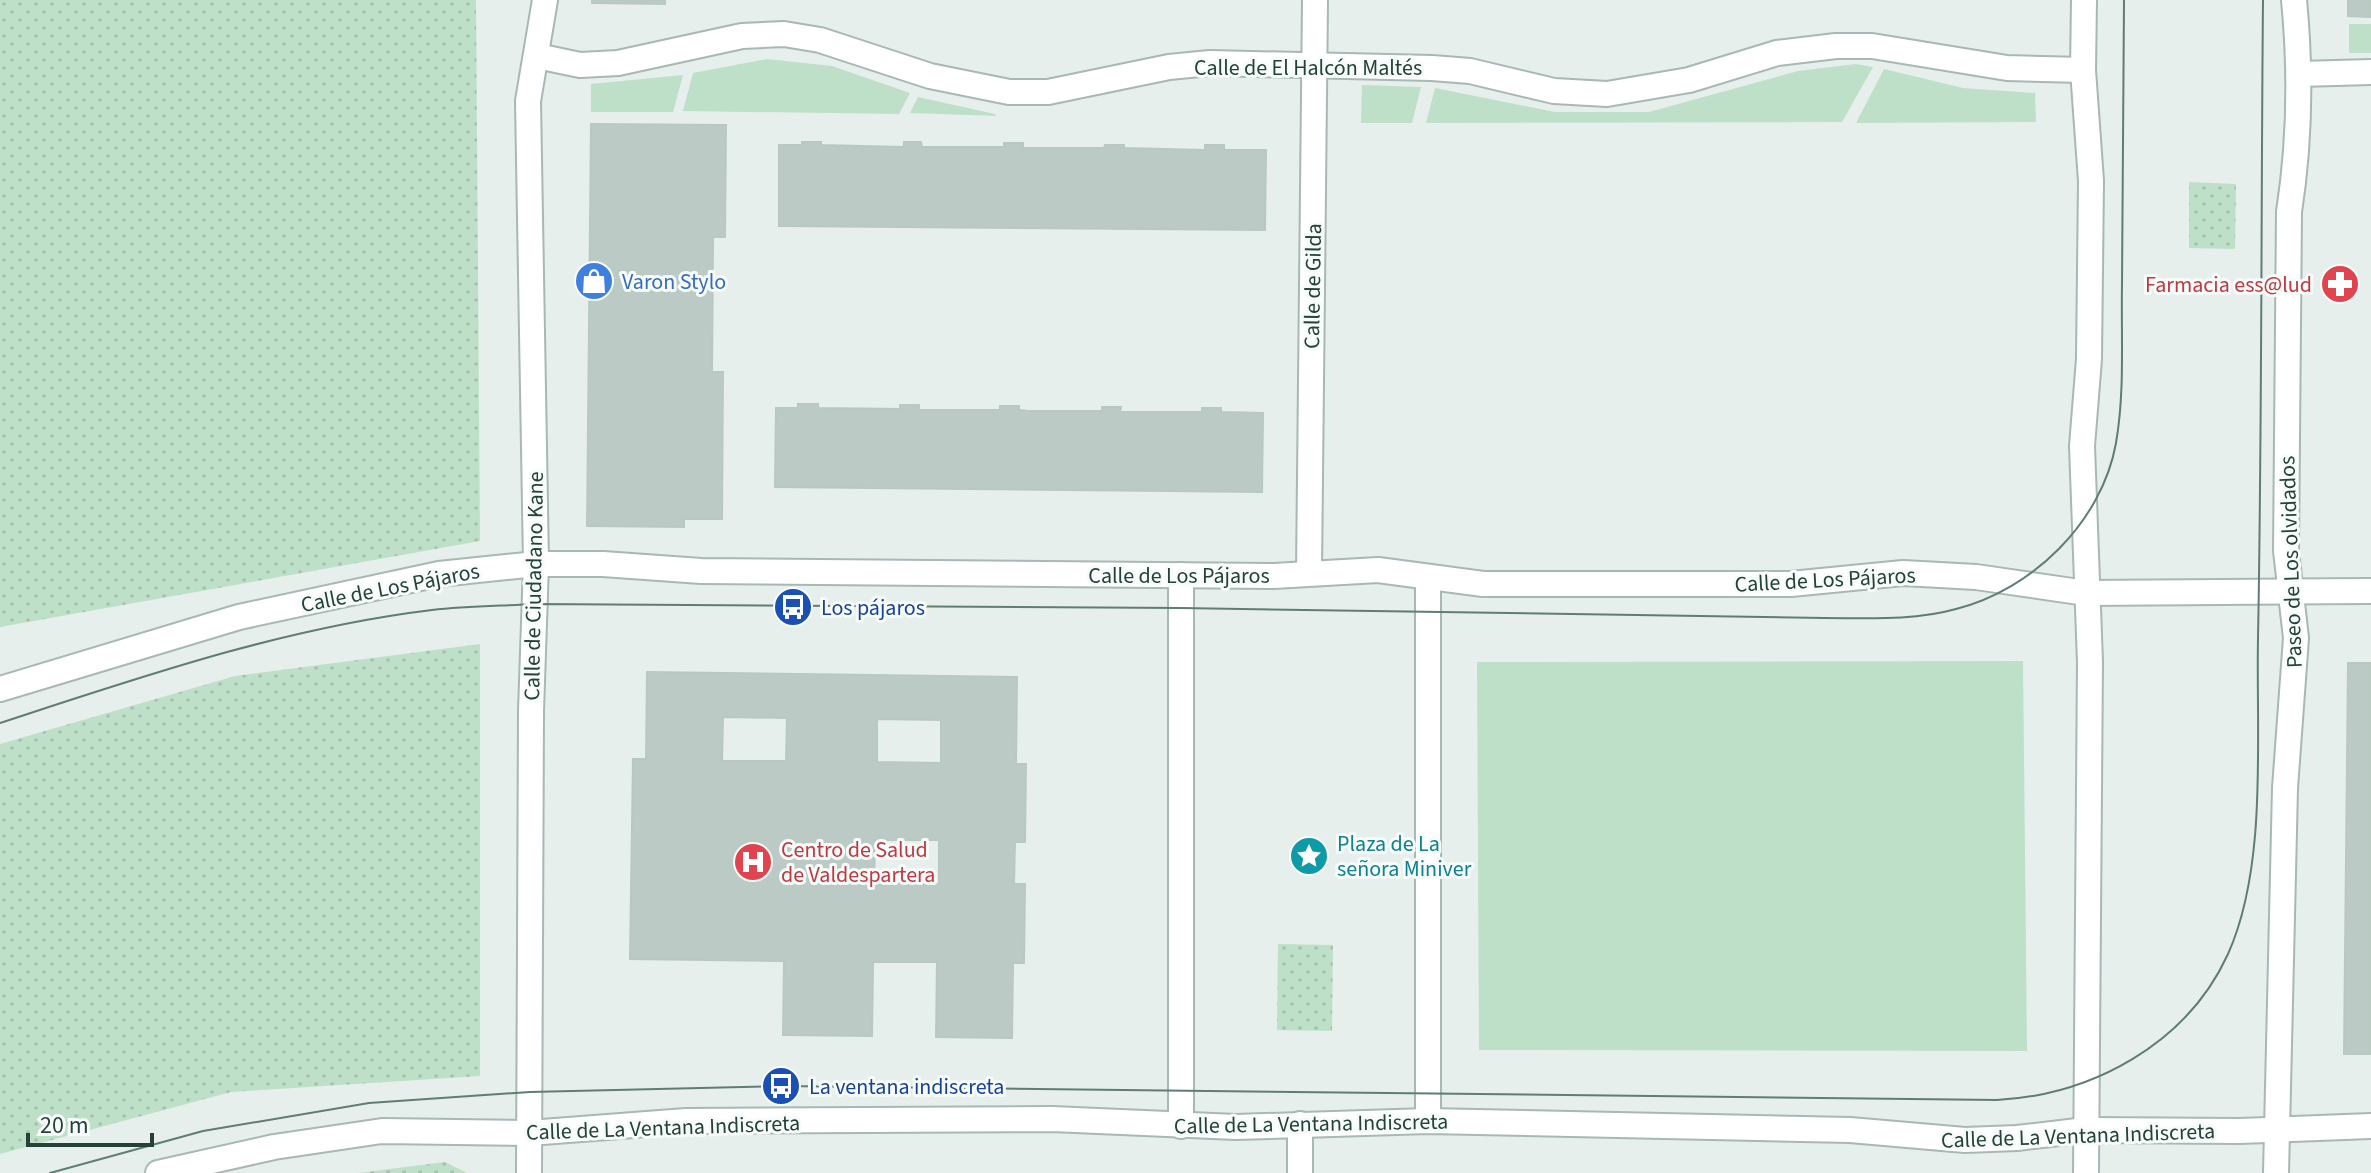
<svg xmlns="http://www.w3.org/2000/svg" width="2371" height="1173" font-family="'Source Sans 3',sans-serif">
  <defs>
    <pattern id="park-dots" width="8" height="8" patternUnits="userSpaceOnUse" patternTransform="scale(2)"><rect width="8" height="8" fill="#bfe0c8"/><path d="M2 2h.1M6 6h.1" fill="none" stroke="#a4c1ad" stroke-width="1.8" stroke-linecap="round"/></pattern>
  </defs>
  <rect width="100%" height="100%" fill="#e6efeb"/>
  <g fill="#bfe0c8">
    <rect x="2349" y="24" width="22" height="29"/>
    <path d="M 767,59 L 832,66 L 910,93 L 899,114 L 683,111 L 693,73 Z"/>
    <path d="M 1856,64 L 1873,67 L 1842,122 L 1426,123 L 1435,88 L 1555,112 L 1649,112 L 1798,71 Z"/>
    <path d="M 1884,69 L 1963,88 L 2035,93 L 2036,122 L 1856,123 Z"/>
    <path d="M 683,75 L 673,112 L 591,112 L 591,84 Z"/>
    <path d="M 1362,85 L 1421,87 L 1412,123 L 1361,123 Z"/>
    <path d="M 918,97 L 995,114 L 996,116 L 910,113 Z"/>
    <path d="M 2023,661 L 2027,1051 L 1479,1050 L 1477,662 Z"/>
  </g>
  <g fill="url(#park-dots)">
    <path d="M 0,0 L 476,0 L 480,541 L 0,627 Z"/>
    <path d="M 2189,182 L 2236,184 L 2235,249 L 2189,248 Z"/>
    <path d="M 480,644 L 480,1076 L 231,1092 L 0,1154 L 0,744 L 235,676 Z"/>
    <path d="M 1278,944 L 1333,945 L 1332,1031 L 1277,1030 Z"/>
    <path d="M 445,1162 L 467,1173 L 358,1173 Z"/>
  </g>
  <g fill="#bbcac4" stroke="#b8c9c2" stroke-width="2" fill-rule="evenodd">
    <path d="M 592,0 L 665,0 L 665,4 L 592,3 Z"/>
    <path d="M 2348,0 L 2371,0 L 2371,17 L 2348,16 Z"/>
    <path d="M 591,124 L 726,125 L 725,237 L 713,237 L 712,372 L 723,372 L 722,519 L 684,519 L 684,527 L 587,526 Z"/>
    <path d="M 802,142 L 821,142 L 821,145 L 904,147 L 904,142 L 921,142 L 922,147 L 1004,147 L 1004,143 L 1023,143 L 1023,148 L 1104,148 L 1105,145 L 1124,145 L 1124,148 L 1205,150 L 1205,145 L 1224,145 L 1224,150 L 1266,150 L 1265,230 L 779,226 L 779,145 L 802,145 Z"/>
    <path d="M 798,404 L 818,404 L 818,408 L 900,409 L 900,405 L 919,405 L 919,410 L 1000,410 L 1000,406 L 1019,406 L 1019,410 L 1028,411 L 1102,411 L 1102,407 L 1121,407 L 1120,412 L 1202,412 L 1202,408 L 1221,408 L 1221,412 L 1263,413 L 1262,492 L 775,487 L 776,408 L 798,408 Z"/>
    <path d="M 2348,663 L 2371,663 L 2371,1054 L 2344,1054 Z"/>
    <path d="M 647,672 L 1017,677 L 1016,764 L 1026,764 L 1025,842 L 1015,842 L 1014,884 L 1025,884 L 1024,963 L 1013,963 L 1012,1038 L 936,1037 L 937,962 L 873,962 L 872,1036 L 783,1035 L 784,961 L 630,959 L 633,759 L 646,759 ZM 723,717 L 787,718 L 786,761 L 722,761 ZM 877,719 L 941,720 L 941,763 L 877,762 ZM 875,840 L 939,840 L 939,884 L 874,883 Z"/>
  </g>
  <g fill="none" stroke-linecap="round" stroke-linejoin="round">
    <g stroke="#a8b8b2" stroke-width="28">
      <g id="minor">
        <path d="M 2084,0 L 2083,70 L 2091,181 L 2089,359 L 2082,446 L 2090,662 L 2086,1173"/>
        <path d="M 537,56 L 580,65 L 618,63 L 742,36 L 784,34 L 820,40 L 930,76 L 1009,92 L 1048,92 L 1169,67 L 1210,63 L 1432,68 L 1470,71 L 1554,91 L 1607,94 L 1689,80 L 1777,53 L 1836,46 L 1872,46 L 2007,68 L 2083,70"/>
        <path d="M 2300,74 L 2371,72"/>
        <path d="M 1309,573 L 1315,0"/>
        <path d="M 0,689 L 239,617 L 439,574 L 536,564 L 603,564 L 701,571 L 1274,576 L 1378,570 L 1483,584 L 1791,584 L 1903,573 L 1976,577 L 2086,593 L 2371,591"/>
        <path d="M 1428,1121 L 1428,578"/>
        <path d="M 1300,1124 L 1300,1173"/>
        <path d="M 1181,1126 L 1181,575"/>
        <path d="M 158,1173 L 274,1147 L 382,1131 L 529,1133 L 686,1121 L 1052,1119 L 1236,1127 L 1428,1121 L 1850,1130 L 1965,1140 L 2017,1138 L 2086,1130 L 2239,1131 L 2371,1126"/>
        <path d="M 529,1173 L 531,711 L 536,564 L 528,101 L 545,0"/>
        <path d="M 2276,1173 L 2285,788 L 2296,638 L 2286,551 L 2289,212 C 2300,141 2301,72 2294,0"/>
      </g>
    </g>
    <use href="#minor" stroke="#fff" stroke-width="24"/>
    <g stroke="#5f7d75" stroke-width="2">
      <path d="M 0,723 C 141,677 283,628 432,610 C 466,606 501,606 535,604 L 1181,608 L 1824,618 C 1868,618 1913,621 1956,609 C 2032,590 2102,522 2116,443 C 2125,391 2121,337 2122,285 C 2122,190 2123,95 2124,0"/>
      <path d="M 50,1173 L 203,1131 L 369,1103 L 530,1092 L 781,1086 L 1997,1100 C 2092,1095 2187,1044 2228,954 C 2268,865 2256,736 2258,639 C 2262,426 2261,213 2263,0"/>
    </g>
  </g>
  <defs>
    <g id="shop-disc" transform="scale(2)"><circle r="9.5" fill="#3f7fe0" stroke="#f7fbf9"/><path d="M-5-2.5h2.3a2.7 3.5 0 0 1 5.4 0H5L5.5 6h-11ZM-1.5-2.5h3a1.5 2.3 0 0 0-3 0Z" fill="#fff"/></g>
    <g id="pharmacy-disc" transform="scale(2)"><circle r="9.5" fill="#e0444e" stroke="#f7fbf9"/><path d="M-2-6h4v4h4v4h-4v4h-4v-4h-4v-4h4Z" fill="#fff"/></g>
    <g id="bus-disc" transform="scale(2)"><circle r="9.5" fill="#1a4fb4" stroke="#f7fbf9"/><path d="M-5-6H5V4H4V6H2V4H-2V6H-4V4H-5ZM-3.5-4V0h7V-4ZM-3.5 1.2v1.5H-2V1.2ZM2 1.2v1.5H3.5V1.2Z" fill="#fff"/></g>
    <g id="sight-disc" transform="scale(2)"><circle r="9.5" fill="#0f9aa8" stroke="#f7fbf9"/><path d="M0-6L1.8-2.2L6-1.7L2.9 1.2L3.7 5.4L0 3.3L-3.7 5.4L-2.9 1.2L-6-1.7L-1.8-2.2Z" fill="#fff"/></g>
    <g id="hospital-disc" transform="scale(2)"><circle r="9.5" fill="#e0444e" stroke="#f7fbf9"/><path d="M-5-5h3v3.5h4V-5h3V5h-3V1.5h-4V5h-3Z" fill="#fff"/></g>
  </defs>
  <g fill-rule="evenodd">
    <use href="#shop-disc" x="594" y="281"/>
    <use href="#pharmacy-disc" x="2340" y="284"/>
    <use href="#bus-disc" x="793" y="607"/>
    <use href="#sight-disc" x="1309" y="856"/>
    <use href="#hospital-disc" x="753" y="862"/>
    <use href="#bus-disc" x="781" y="1086"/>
  </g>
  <g text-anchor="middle" stroke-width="6" stroke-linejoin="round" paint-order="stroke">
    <g font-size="22" fill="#24423a" stroke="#f7fbf9">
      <text x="1308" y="75">Calle de El Halcón Maltés</text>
      <text transform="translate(1312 286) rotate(-89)" y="8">Calle de Gilda</text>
      <text transform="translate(2290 562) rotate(-92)" y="8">Paseo de Los olvidados</text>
      <text x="1179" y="583">Calle de Los Pájaros</text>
      <text transform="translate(1825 579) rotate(-3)" y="8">Calle de Los Pájaros</text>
      <text transform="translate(533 586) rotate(-89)" y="8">Calle de Ciudadano Kane</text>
      <text transform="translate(390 587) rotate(-11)" y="8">Calle de Los Pájaros</text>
      <text transform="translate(1311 1123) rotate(-1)" y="8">Calle de La Ventana Indiscreta</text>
      <text transform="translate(663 1127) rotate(-2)" y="8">Calle de La Ventana Indiscreta</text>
      <text transform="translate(2078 1135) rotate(-2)" y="8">Calle de La Ventana Indiscreta</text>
    </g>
    <g font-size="22" fill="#366cbe" stroke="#f7fbf9" text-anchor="start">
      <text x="622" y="289">Varon Stylo</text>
    </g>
    <g font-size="22" fill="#be3a42" stroke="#f7fbf9" text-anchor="end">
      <text x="2312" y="292">Farmacia ess@lud</text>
      <text x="781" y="857" text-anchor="start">Centro de Salud<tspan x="781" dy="25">de Valdespartera</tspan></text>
    </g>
    <g font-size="22" fill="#164399" stroke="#f7fbf9" text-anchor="start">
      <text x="821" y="615">Los pájaros</text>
      <text x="809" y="1094">La ventana indiscreta</text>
    </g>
    <g font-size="22" fill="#0d838f" stroke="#f7fbf9" text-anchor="start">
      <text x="1337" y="851">Plaza de La<tspan x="1337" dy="25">señora Miniver</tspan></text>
    </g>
  </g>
  <path d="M28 1133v12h124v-12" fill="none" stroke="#24423a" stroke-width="4"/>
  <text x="40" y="1133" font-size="24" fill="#24423a" stroke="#f7fbf9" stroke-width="6" paint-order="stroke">20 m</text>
</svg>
